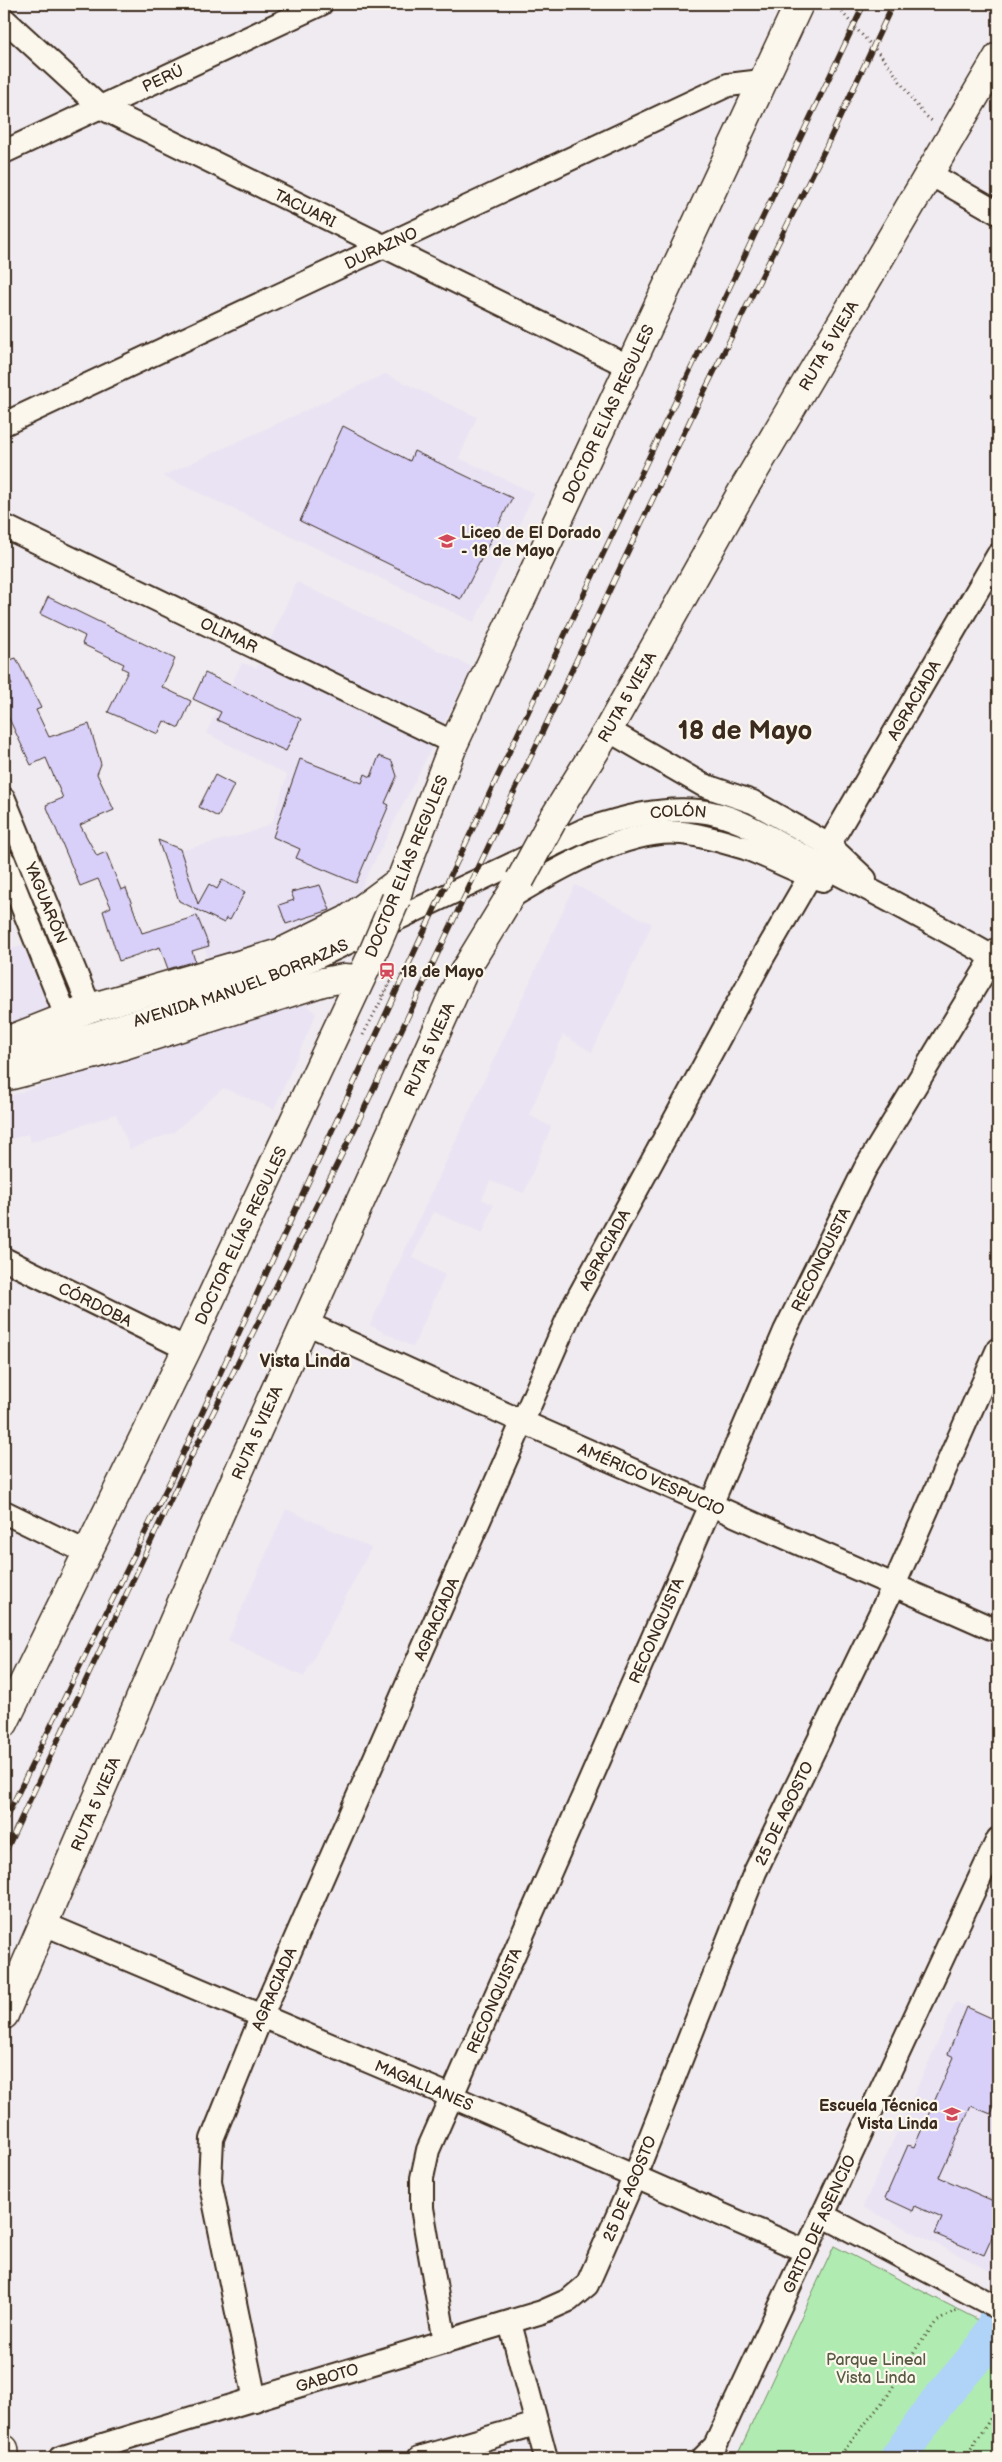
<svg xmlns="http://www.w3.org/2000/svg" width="1002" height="2462" font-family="'Balsamiq Sans',sans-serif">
  <rect width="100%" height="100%" fill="#f0ebf0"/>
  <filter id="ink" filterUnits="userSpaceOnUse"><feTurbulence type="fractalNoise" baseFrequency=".02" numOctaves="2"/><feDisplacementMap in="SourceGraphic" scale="10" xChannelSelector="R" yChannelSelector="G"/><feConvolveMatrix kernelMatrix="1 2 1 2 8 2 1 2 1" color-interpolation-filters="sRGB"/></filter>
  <g filter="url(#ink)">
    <g fill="#e9e3f3">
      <path d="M 385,374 L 477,417 L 459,458 L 534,493 L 474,622 L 163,476 Z"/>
      <path d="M 297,582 L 472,667 L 354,902 L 331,917 L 211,966 L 172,853 L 249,833 L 272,823 L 287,775 L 206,733 L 242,663 L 257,668 Z"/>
      <path d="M 575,885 L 652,924 L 592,1052 L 563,1035 L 529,1115 L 551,1127 L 524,1193 L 490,1181 L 482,1199 L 493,1205 L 483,1233 L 434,1212 L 412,1257 L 445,1275 L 413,1347 L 370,1325 Z"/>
      <path d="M 23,945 L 52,1013 L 4,1030 L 4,952 Z"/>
      <path d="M 303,1000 L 316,1014 L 274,1109 L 223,1088 L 174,1132 L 130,1149 L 116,1114 L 31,1142 L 28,1134 L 4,1141 L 4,1098 Z"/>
      <path d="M 286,1509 L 371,1548 L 304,1677 L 228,1640 Z"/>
      <path d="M 956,2002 L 998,2021 L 998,2247 L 990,2271 L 863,2207 Z"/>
    </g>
    <path fill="#b0ecb1" stroke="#768b68" d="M 834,2246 L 998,2330 L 998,2442 L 990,2458 L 736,2458 Z"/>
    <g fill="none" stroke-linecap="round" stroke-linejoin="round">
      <path stroke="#b0d3f8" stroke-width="36" d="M 898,2458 L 936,2404 L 984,2347 L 998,2317"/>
    </g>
    <g fill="#d8d0f9" stroke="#3b2a1e">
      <path d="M 343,426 L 410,461 L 414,451 L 512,498 L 461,599 L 300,521 Z"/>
      <path d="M 48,597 L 175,659 L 162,687 L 191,701 L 179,728 L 164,721 L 158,734 L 108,712 L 128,671 L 122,668 L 124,664 L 82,644 L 85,636 L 40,614 Z"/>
      <path d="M 16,658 L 41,708 L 36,710 L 49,737 L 89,724 L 101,764 L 97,774 L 114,810 L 80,825 L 97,856 L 106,852 L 121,890 L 126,888 L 142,933 L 197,916 L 209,946 L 192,951 L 195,961 L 168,969 L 160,947 L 119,961 L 103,911 L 111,907 L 98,879 L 80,886 L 46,805 L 63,798 L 46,758 L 31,765 L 4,708 L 4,688 L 12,685 L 4,662 Z"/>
      <path d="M 205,673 L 301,719 L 286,751 L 217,720 L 221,712 L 193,699 Z"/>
      <path d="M 379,756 L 392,761 L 397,776 L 385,803 L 389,805 L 356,883 L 296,858 L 300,849 L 273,837 L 300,759 L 362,783 L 365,774 L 371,777 Z"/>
      <path d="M 215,775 L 234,785 L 218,817 L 199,807 Z"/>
      <path d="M 158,840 L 180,849 L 198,904 L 209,884 L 217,889 L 222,880 L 245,892 L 230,920 L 226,918 L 224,923 L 179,901 Z"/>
      <path d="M 320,885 L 330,910 L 286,924 L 279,905 L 294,900 L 291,892 Z"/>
      <path d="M 967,2007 L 998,2021 L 998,2097 L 991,2114 L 971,2106 L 939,2177 L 998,2203 L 998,2224 L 984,2255 L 935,2234 L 942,2218 L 915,2206 L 913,2211 L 885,2198 L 908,2145 L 914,2147 L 954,2057 L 948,2054 Z"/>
    </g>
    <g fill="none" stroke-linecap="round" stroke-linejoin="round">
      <g stroke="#3b2a1e" stroke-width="26">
        <g id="minor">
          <path id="s1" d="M 4,19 L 100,107 L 628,366"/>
          <path id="s2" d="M 4,152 L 321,4"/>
          <path d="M 930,174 L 998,213"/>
          <path id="s3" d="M 4,424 L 728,85 L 762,81"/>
          <path id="s4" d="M 4,526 L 454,743"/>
          <path d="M 608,730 L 703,785 L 753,802 L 829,845 L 865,879"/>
          <path id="s5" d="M 4,799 L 90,1008"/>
          <path id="s6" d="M 829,845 L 998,555"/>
          <path d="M 4,861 L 66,1016"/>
          <path d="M 509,898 C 554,871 628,827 682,833 C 703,835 724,842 745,848 C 771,857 795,872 823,880"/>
          <path id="s7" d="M 4,1068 L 36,1051 L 226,993 L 313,959 L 584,830 C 622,818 659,807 699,811 C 735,814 770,838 800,854 C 867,888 933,923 998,960"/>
          <path id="s8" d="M 4,1259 L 187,1349"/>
          <path id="s9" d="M 306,1323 L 523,1422 L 998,1631"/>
          <path d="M 4,1512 L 88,1553"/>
          <path id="s10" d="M 42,1923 L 453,2097 L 805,2251"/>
          <path d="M 822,2215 L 998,2308"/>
          <path d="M 510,2323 L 546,2458"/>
          <path id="s11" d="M 445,2342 L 422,2208 L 422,2178 L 428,2150 L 711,1505 L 785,1331 L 865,1169 L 998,949"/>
          <path id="s12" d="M 255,2400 L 210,2181 L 212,2139 L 262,2015 L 572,1309 L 763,957 L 810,876"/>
          <path id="s13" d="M 60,2458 L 542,2312 L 569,2300 L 587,2285 L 635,2176 L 755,1872 L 894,1585 L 998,1349"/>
          <path d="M 419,2458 L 536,2424"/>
          <path id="s14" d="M 703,2458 L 715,2446 L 998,1839"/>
        </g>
      </g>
      <g stroke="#3b2a1e" stroke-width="31">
        <g id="tertiary">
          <path id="s15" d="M 552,821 L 608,730 L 743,490 L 998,57"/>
          <path id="s16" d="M 396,899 L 401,880 L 454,743 L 799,4"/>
          <path d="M 4,1042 L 90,1008 L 280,953 L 347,920 L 401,880"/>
          <path d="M 4,1077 L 96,1054 L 323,982 L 344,978 L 360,979"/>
          <path id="s17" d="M 4,1723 L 187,1349 L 372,955"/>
          <path id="s18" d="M 4,2015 L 222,1509 L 462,975 L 520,880"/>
          <path d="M 4,2449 L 5,2458"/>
        </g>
      </g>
      <g stroke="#3b2a1e" stroke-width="3" stroke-dasharray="1 4" stroke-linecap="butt">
        <path d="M 836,4 C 851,25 870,42 886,62 C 903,83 912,105 933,122"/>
        <path d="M 363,1035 L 393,978 L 380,998"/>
        <path d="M 838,2458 L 888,2395 L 915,2350 L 936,2322 L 957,2310"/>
        <path d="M 966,2458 L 998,2406"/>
      </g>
      <use href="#minor" stroke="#fbf7ec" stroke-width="22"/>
      <use href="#tertiary" stroke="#fbf7ec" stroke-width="28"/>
      <g stroke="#3b2a1e" stroke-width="5.5">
        <g id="rail">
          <path d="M 4,1822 L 176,1469 L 419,942 L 864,4"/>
          <path d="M 4,1855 L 184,1471 L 357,1124 L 692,416 L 826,147 L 893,4"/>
        </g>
      </g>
      <use href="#rail" stroke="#fbf7ec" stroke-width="4" stroke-dasharray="11" stroke-linecap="butt"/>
      <g stroke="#3b2a1e" stroke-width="31" stroke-linecap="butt">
        <g id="tertiary-bridge">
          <path d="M 520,880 L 552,821"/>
          <path d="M 372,955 L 396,899"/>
        </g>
      </g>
      <use href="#tertiary-bridge" stroke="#fbf7ec" stroke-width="28"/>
    </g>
  </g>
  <defs>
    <g id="school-bare" transform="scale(1.35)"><path d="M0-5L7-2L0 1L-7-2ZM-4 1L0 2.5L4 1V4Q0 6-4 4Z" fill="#d1495b" stroke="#fbf7ec" stroke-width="2.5" paint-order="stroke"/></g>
    <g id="station-bare" transform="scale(1.35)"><path d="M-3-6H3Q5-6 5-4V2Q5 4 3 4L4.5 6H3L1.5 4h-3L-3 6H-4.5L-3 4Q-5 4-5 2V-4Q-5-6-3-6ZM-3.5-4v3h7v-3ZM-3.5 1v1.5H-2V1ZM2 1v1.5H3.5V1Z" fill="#d1495b" stroke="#fbf7ec" stroke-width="2.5" paint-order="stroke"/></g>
  </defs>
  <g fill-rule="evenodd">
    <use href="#school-bare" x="447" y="541"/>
    <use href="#station-bare" x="387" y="971"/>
    <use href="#school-bare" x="952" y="2114"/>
  </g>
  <g text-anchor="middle" stroke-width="4.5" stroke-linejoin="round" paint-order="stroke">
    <g font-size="16" fill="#3b2a1e" stroke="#fbf7ec">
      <text dy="6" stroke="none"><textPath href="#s2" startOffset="175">PERÚ</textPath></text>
      <text dy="6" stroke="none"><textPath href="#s1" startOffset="359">TACUARI</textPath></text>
      <text dy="6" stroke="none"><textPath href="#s3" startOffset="416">DURAZNO</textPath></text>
      <text dy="6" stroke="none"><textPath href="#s15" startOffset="550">RUTA 5 VIEJA</textPath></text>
      <text dy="6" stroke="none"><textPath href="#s16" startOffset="530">DOCTOR ELÍAS REGULES</textPath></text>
      <text dy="6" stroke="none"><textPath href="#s4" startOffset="250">OLIMAR</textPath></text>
      <text dy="6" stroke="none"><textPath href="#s15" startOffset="145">RUTA 5 VIEJA</textPath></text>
      <text dy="6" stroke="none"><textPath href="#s6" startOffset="168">AGRACIADA</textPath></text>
      <text dy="6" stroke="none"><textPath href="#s7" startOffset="725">COLÓN</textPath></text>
      <text transform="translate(406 866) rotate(-68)" y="6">DOCTOR ELÍAS REGULES</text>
      <text dy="6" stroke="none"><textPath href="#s5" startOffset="112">YAGUARÓN</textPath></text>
      <text dy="6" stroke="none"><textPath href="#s7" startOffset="252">AVENIDA MANUEL BORRAZAS</textPath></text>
      <text dy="6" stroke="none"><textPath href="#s18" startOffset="1055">RUTA 5 VIEJA</textPath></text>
      <text dy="6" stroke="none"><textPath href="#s17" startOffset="542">DOCTOR ELÍAS REGULES</textPath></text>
      <text dy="6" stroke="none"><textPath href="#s12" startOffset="1238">AGRACIADA</textPath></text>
      <text dy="6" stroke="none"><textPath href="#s11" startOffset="1168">RECONQUISTA</textPath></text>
      <text dy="6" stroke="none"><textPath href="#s8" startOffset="102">CÓRDOBA</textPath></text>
      <text dy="6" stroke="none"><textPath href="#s18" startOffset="635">RUTA 5 VIEJA</textPath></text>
      <text dy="6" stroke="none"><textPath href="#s9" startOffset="379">AMÉRICO VESPUCIO</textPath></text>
      <text dy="6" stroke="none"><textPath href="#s12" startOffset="832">AGRACIADA</textPath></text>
      <text dy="6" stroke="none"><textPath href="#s11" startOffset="762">RECONQUISTA</textPath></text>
      <text dy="6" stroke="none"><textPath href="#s18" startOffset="230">RUTA 5 VIEJA</textPath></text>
      <text dy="6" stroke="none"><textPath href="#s13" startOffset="1068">25 DE AGOSTO</textPath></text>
      <text dy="6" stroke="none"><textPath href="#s12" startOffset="428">AGRACIADA</textPath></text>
      <text dy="6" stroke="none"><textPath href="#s11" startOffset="358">RECONQUISTA</textPath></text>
      <text dy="6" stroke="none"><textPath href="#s10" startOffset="415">MAGALLANES</textPath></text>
      <text dy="6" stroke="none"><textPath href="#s13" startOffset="662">25 DE AGOSTO</textPath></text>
      <text dy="6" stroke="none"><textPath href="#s14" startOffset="262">GRITO DE ASENCIO</textPath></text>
      <text dy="6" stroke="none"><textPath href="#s13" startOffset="279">GABOTO</textPath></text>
    </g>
    <g font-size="16" font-weight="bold" fill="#3b2a1e" stroke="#fbf7ec" text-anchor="start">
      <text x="461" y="538">Liceo de El Dorado<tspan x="461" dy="18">- 18 de Mayo</tspan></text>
      <text x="401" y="977">18 de Mayo</text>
      <text x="938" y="2111" text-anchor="end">Escuela Técnica<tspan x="938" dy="18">Vista Linda</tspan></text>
    </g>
    <g font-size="16" fill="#585a43" stroke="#fbf7ec">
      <text x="876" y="2365">Parque Lineal<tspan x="876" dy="18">Vista Linda</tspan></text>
    </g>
    <g font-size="18" font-weight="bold" fill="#3b2a1e" stroke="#fbf7ec">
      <text x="305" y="1367">Vista Linda</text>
    </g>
    <g font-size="26" font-weight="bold" fill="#3b2a1e" stroke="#fbf7ec">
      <text x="745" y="739">18 de Mayo</text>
    </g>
  </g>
  <rect width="1002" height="2462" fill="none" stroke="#fbf7ec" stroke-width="20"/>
  <rect x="10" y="10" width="982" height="2442" fill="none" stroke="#3b2a1e" stroke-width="2" filter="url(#ink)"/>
</svg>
